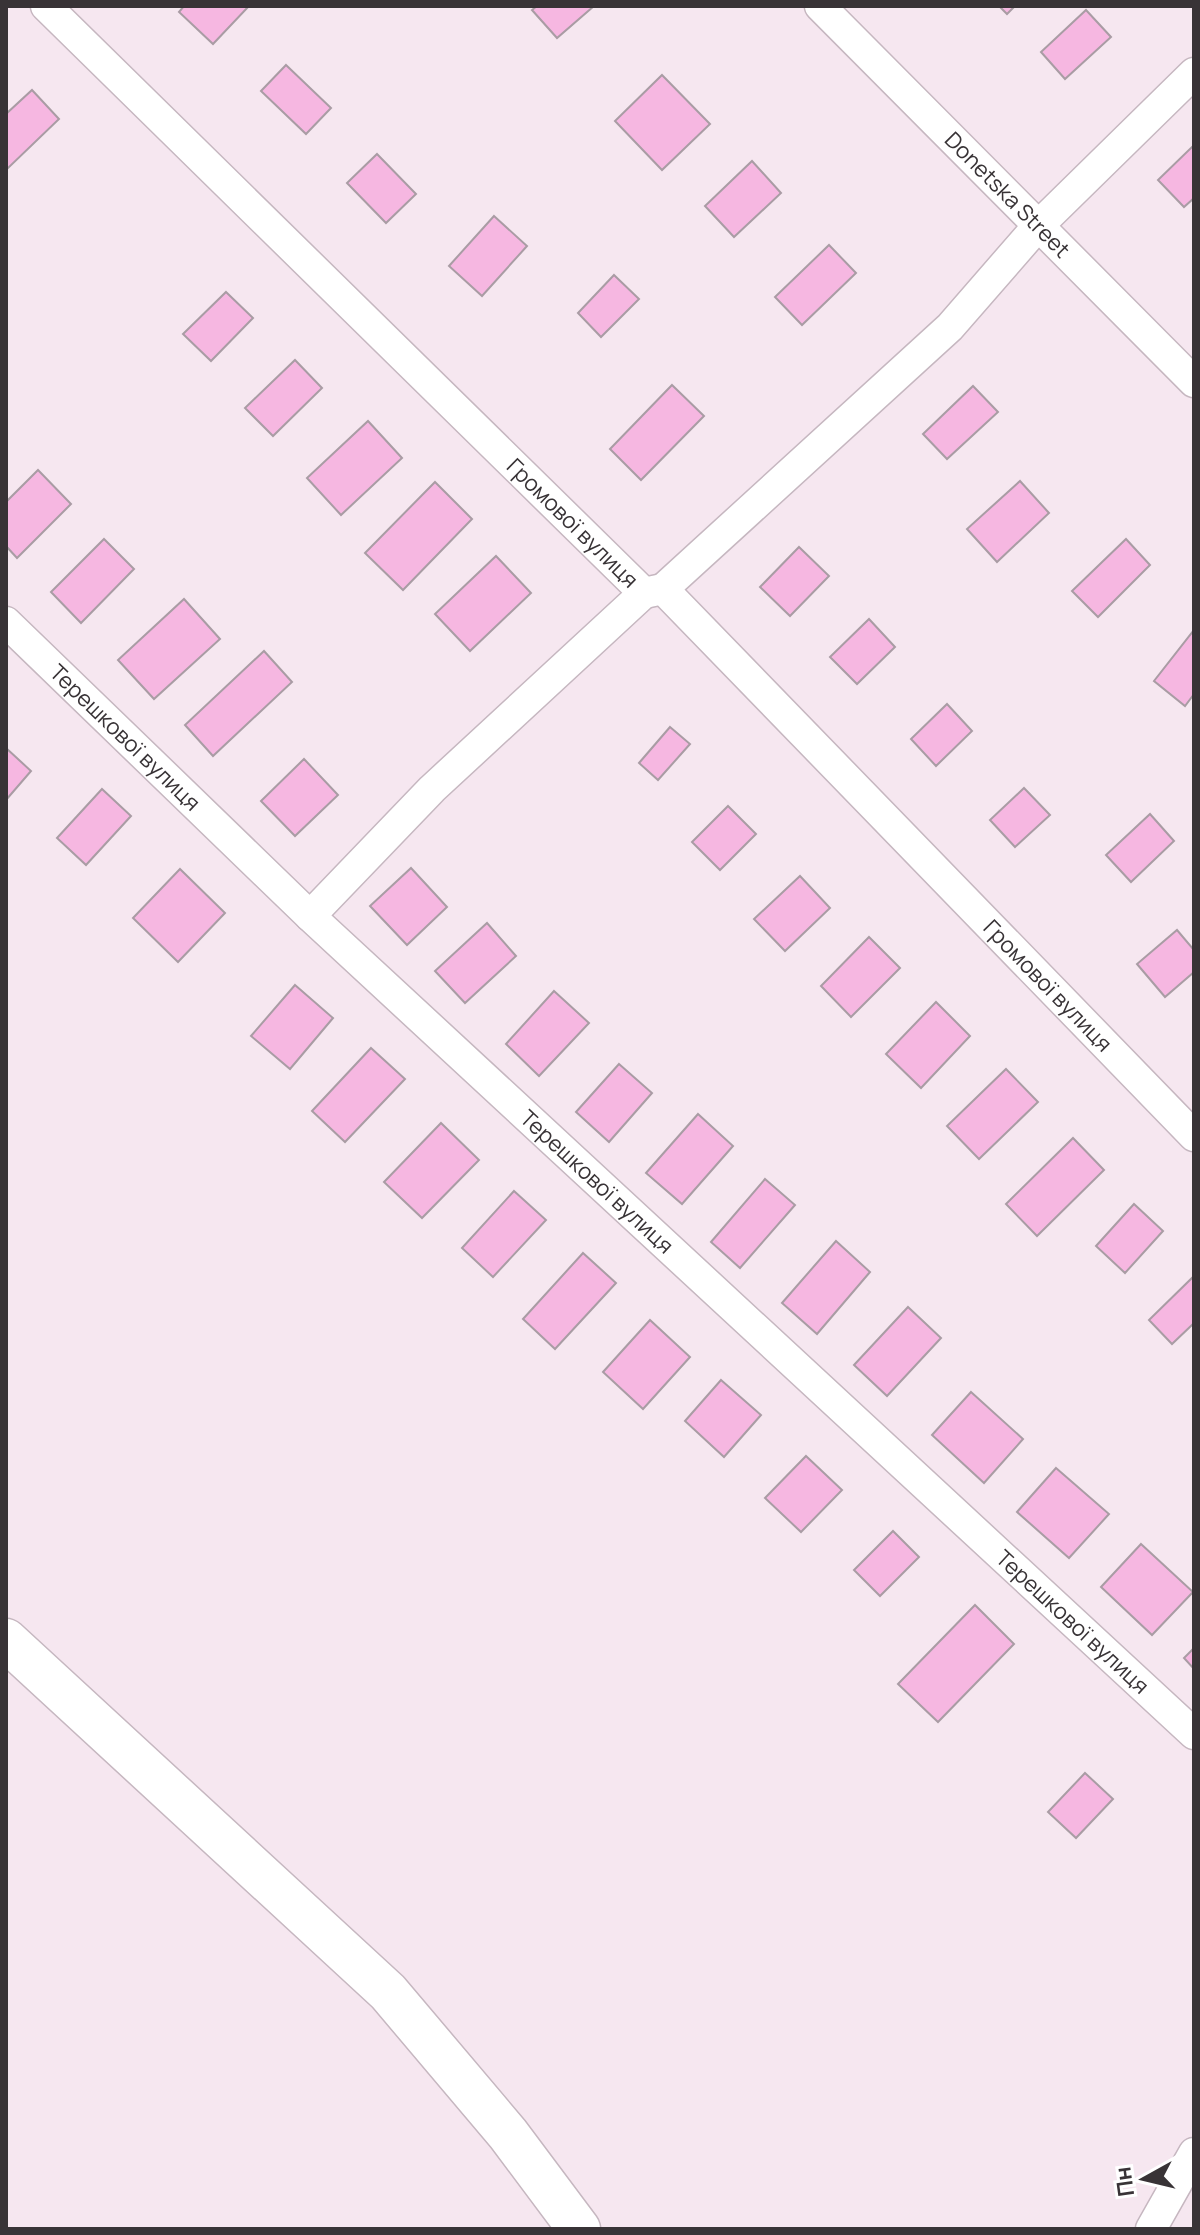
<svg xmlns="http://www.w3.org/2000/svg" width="1200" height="2235" font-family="Manrope,sans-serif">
  <rect width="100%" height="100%" fill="#f6e7f0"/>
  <g fill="#f6b7e1" stroke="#a99ca4" stroke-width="2">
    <path d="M 184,6 L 249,6 L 213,44 L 179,12 Z"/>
    <path d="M 537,6 L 594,6 L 557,38 L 532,10 Z"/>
    <path d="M 999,6 L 1015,6 L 1007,14 Z"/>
    <path d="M 1086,10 L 1111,37 L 1065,79 L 1041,52 Z"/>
    <path d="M 286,65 L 331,108 L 306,134 L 261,91 Z"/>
    <path d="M 662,75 L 710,124 L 662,170 L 615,121 Z"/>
    <path d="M 32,90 L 59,119 L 6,170 L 6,114 Z"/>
    <path d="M 1194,145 L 1194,198 L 1184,207 L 1158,180 Z"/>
    <path d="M 377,154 L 416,194 L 386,223 L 347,183 Z"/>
    <path d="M 752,161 L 781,193 L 734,237 L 705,206 Z"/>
    <path d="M 494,216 L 527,246 L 482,296 L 449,266 Z"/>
    <path d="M 829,245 L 856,273 L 802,325 L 775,297 Z"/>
    <path d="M 614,275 L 639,299 L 601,337 L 578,313 Z"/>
    <path d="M 226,292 L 253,318 L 211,361 L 183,334 Z"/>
    <path d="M 295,360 L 322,388 L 273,436 L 245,408 Z"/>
    <path d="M 672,385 L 704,416 L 641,480 L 610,449 Z"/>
    <path d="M 973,386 L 998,412 L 947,459 L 923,434 Z"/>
    <path d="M 368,421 L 402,458 L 341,515 L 307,478 Z"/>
    <path d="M 38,470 L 71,504 L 17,558 L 6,546 L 6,502 Z"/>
    <path d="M 1020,481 L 1049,513 L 997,562 L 967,529 Z"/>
    <path d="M 435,482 L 472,519 L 403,590 L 365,553 Z"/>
    <path d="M 104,539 L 134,569 L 81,623 L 51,592 Z"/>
    <path d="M 1126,539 L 1150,565 L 1098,617 L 1072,591 Z"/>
    <path d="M 799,547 L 829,576 L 790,616 L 760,587 Z"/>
    <path d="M 496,556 L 531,593 L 470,651 L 435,614 Z"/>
    <path d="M 184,599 L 220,639 L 154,699 L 118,660 Z"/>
    <path d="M 869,619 L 895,647 L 857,684 L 830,657 Z"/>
    <path d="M 1194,630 L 1194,694 L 1185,706 L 1154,681 Z"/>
    <path d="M 264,651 L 292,682 L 213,756 L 185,725 Z"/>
    <path d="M 947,704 L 972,731 L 936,766 L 911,739 Z"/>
    <path d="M 670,727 L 690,744 L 658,780 L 639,763 Z"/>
    <path d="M 6,748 L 31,771 L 6,800 Z"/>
    <path d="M 304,759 L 338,795 L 295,836 L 261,801 Z"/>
    <path d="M 1024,788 L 1050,815 L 1015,847 L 990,820 Z"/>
    <path d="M 102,789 L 131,816 L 86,865 L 57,838 Z"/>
    <path d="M 728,806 L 756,834 L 720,870 L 692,842 Z"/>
    <path d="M 1150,814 L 1174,841 L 1131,882 L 1106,855 Z"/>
    <path d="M 411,868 L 447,907 L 407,945 L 370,906 Z"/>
    <path d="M 180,869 L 225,913 L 178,962 L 133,918 Z"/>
    <path d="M 800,876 L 830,908 L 785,951 L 754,919 Z"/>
    <path d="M 487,923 L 516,956 L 465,1003 L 435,971 Z"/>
    <path d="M 1177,930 L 1194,950 L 1194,972 L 1165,997 L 1137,964 Z"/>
    <path d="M 869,937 L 900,968 L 851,1017 L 821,986 Z"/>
    <path d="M 295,985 L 333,1018 L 290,1069 L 251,1036 Z"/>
    <path d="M 554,991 L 589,1023 L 539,1076 L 506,1044 Z"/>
    <path d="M 936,1002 L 970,1036 L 921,1088 L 886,1054 Z"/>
    <path d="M 371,1048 L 405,1079 L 345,1142 L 312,1111 Z"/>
    <path d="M 619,1064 L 652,1093 L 609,1142 L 576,1112 Z"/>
    <path d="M 1006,1069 L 1038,1102 L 979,1159 L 947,1126 Z"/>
    <path d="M 698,1114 L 733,1146 L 682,1204 L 646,1173 Z"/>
    <path d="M 441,1123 L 479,1160 L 422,1218 L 384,1182 Z"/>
    <path d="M 1073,1138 L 1104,1170 L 1037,1236 L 1006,1204 Z"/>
    <path d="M 765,1179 L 795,1205 L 740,1268 L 711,1242 Z"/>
    <path d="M 514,1191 L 546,1220 L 493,1277 L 462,1248 Z"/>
    <path d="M 1134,1204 L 1163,1231 L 1125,1273 L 1096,1246 Z"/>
    <path d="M 836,1241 L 870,1272 L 817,1334 L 782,1303 Z"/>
    <path d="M 583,1253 L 616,1283 L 555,1349 L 523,1319 Z"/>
    <path d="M 1194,1276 L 1194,1323 L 1172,1344 L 1149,1320 Z"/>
    <path d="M 908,1307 L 941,1338 L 887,1396 L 854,1365 Z"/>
    <path d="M 650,1320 L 690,1357 L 643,1409 L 603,1372 Z"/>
    <path d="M 721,1380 L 761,1415 L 724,1457 L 685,1421 Z"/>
    <path d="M 971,1392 L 1023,1439 L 984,1483 L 932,1435 Z"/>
    <path d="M 806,1456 L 842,1490 L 801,1532 L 765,1498 Z"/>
    <path d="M 1056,1468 L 1109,1514 L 1069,1558 L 1017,1512 Z"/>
    <path d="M 893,1531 L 919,1557 L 880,1596 L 854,1570 Z"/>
    <path d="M 1141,1544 L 1193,1592 L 1152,1635 L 1101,1587 Z"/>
    <path d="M 975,1605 L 1014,1644 L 938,1722 L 898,1684 Z"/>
    <path d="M 1194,1648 L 1194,1669 L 1184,1658 Z"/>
    <path d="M 1085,1773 L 1113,1799 L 1076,1838 L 1048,1812 Z"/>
  </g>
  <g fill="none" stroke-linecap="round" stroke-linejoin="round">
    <g stroke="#c6b7c0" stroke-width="33">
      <g id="street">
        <path id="s1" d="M 46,6 L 644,593 L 663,589 L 1194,1136"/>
        <path id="s2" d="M 820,6 L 1194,382"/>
        <path d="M 663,589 L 950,327 L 1037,227 L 1194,73"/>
        <path id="s3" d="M 6,622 L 310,916 L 1194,1734"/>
        <path d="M 310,916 L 432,789 L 644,593"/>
        <path d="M 1151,2229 L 1194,2153"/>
      </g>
    </g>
    <g stroke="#c6b7c0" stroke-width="45">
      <path id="secondary" d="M 6,1640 L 388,1992 L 508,2134 L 579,2229"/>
    </g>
    <use href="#street" stroke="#fff" stroke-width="30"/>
    <use href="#secondary" stroke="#fff" stroke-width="42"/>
  </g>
  <g text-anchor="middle" stroke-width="7" stroke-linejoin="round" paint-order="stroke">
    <g font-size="22" fill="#383336" stroke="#fff">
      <text dy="8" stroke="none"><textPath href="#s2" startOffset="266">Donetska Street</textPath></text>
      <text dy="8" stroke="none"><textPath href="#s1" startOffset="738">Громової вулиця</textPath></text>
      <text dy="8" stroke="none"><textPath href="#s3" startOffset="166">Терешкової вулиця</textPath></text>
      <text dy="8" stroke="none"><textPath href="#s1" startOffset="1410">Громової вулиця</textPath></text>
      <text dy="8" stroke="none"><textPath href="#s3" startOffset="814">Терешкової вулиця</textPath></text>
      <text dy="8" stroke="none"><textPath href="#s3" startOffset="1462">Терешкової вулиця</textPath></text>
    </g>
  </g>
  <rect width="1200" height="2235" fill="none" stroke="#383336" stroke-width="16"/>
  <g transform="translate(1144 2179) rotate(262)" stroke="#ffffff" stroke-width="6" paint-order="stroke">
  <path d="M0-6L14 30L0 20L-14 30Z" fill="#383336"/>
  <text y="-12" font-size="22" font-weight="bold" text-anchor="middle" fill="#383336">Пн</text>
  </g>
</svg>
